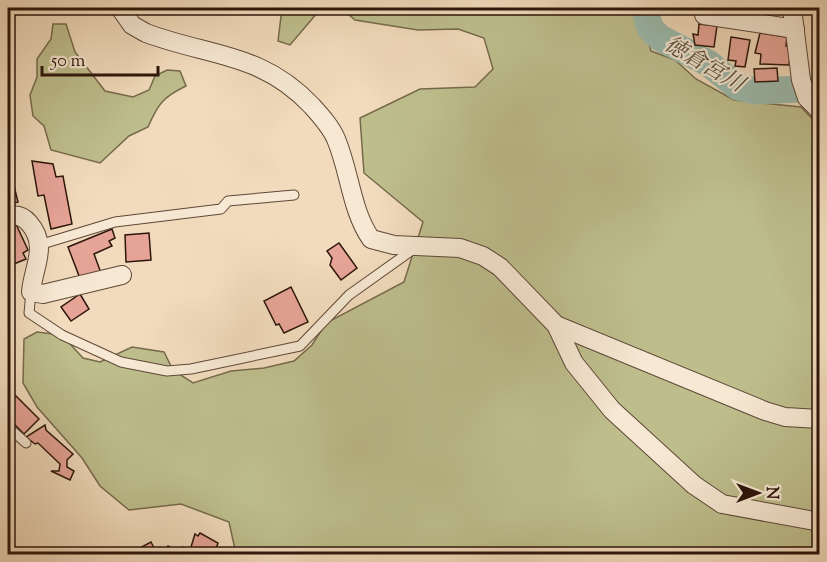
<svg xmlns="http://www.w3.org/2000/svg" width="827" height="562" font-family="'Sorts Mill Goudy','Noto Serif JP',serif">
  <rect width="100%" height="100%" fill="#f1dbbc"/>
  <filter id="stains"><feTurbulence type="fractalNoise" baseFrequency=".00333" numOctaves="4"/><feColorMatrix values="0 0 0 0 .2 0 0 0 0 .09 0 0 0 0 .02 0 0 0 .5 -.17"/></filter>
  <radialGradient id="worn" r=".72"><stop offset=".6" stop-color="#630" stop-opacity="0"/><stop offset="1" stop-color="#630" stop-opacity=".3"/></radialGradient>
  <g fill="#bebe8d" stroke="#766a4c" stroke-width="1.5">
    <path d="M 282,8 L 638,8 L 651,51 L 675,60 L 696,79 L 734,100 L 801,107 L 819,126 L 819,554 L 236,554 L 229,522 L 181,504 L 129,510 L 100,486 L 82,458 L 37,407 L 23,383 L 24,339 L 37,332 L 62,335 L 83,358 L 100,362 L 132,347 L 164,352 L 173,370 L 193,383 L 231,371 L 264,368 L 294,361 L 312,345 L 326,323 L 404,282 L 423,222 L 364,173 L 360,118 L 420,89 L 475,87 L 493,69 L 484,38 L 458,29 L 418,30 L 355,20 L 342,9 L 318,12 L 290,45 L 278,41 Z"/>
    <path d="M 53,24 L 66,24 L 75,52 L 105,91 L 133,97 L 149,90 L 155,76 L 167,70 L 180,71 L 186,86 C 163,97 158,104 148,127 L 129,136 L 100,163 L 51,150 L 44,126 L 33,116 L 30,95 L 37,77 L 37,59 L 51,39 Z"/>
  </g>
  <g fill="none" stroke-linecap="round" stroke-linejoin="round">
    <path stroke="#9bbbae" stroke-width="27" d="M 645,8 L 650,28 L 660,38 L 708,63 L 738,87 L 756,91 L 801,89 L 820,94"/>
  </g>
  <g fill="#e6a497" stroke="#2d160b" stroke-width="1.5">
    <path d="M 726,9 L 726,8 L 763,8 L 761,15 Z"/>
    <path d="M 699,24 L 717,26 L 714,47 L 695,45 L 693,34 L 698,35 Z"/>
    <path d="M 760,33 L 787,37 L 786,46 L 791,46 L 789,65 L 760,64 L 761,54 L 755,53 Z"/>
    <path d="M 731,37 L 750,40 L 745,67 L 735,66 L 736,61 L 728,60 Z"/>
    <path d="M 777,68 L 778,81 L 755,82 L 754,69 Z"/>
    <path d="M 32,161 L 53,164 L 56,177 L 63,176 L 72,224 L 51,229 L 44,195 L 38,196 Z"/>
    <path d="M 8,162 L 18,202 L 8,205 Z"/>
    <path d="M 15,222 L 28,250 L 23,253 L 26,259 L 14,264 L 8,250 L 8,225 Z"/>
    <path d="M 112,229 L 115,238 L 109,241 L 112,246 L 94,254 L 101,273 L 81,281 L 68,247 Z"/>
    <path d="M 149,233 L 151,260 L 126,262 L 125,235 Z"/>
    <path d="M 339,243 L 357,268 L 341,280 L 330,265 L 332,258 L 327,251 Z"/>
    <path d="M 291,287 L 308,322 L 284,333 L 279,324 L 276,325 L 264,301 Z"/>
    <path d="M 80,294 L 89,309 L 71,321 L 61,307 Z"/>
    <path d="M 13,393 L 39,419 L 24,434 L 13,423 L 8,411 L 11,403 L 8,398 Z"/>
    <path d="M 45,425 L 46,430 L 73,454 L 67,460 L 67,467 L 74,471 L 70,480 L 51,471 L 59,471 L 60,464 L 38,443 L 35,444 L 26,437 Z"/>
    <path d="M 200,533 L 218,543 L 214,554 L 200,553 L 191,547 L 195,534 L 198,536 Z"/>
    <path d="M 151,542 L 157,554 L 133,554 L 132,552 Z"/>
    <path d="M 168,546 L 179,553 L 183,547 L 194,554 L 163,554 Z"/>
  </g>
  <g fill="none" stroke-linecap="round" stroke-linejoin="round">
    <g stroke="#5e4737" stroke-width="11">
      <g id="lane">
        <path d="M 39,245 L 115,222 L 221,209 L 228,201 L 294,195"/>
        <path d="M 31,292 L 29,313 L 62,335 L 121,362 L 167,371 L 191,369 L 300,346 L 349,295 L 415,248"/>
        <path d="M 8,427 L 26,443"/>
      </g>
    </g>
    <g stroke="#5e4737" stroke-width="20">
      <g id="street">
        <path d="M 120,8 L 132,25 L 146,33 C 210,57 261,52 312,106 C 321,116 331,127 336,139 C 350,172 351,210 371,239 L 394,245 L 460,248 L 483,256 L 500,267 L 556,325 L 574,363 L 612,410 L 694,485 L 722,504 L 820,522"/>
        <path d="M 792,8 L 801,80 L 807,98 L 820,111"/>
        <path d="M 704,15 L 795,29"/>
        <path d="M 8,216 C 16,214 23,216 29,223 C 49,246 33,267 31,292 L 43,294 L 122,275"/>
        <path d="M 556,325 L 765,411 L 785,417 L 820,419"/>
      </g>
    </g>
    <use href="#lane" stroke="#f6e8d3" stroke-width="9"/>
    <use href="#street" stroke="#f6e8d3" stroke-width="18"/>
  </g>
  <g text-anchor="middle" stroke-width="4.5" stroke-linejoin="round" paint-order="stroke">
    <g font-size="22" font-style="italic" fill="#545044" stroke="#f6e8d3">
      <text transform="translate(705 63) rotate(30)" y="8">徳倉宮川</text>
    </g>
  </g>
  <rect width="827" height="562" fill="none" stroke="#f1dbbc" stroke-width="30"/>
  <rect x="9" y="9" width="809" height="544" fill="none" stroke="#2d160b" stroke-width="3"/>
  <rect x="15" y="15" width="797" height="532" fill="none" stroke="#2d160b" stroke-width="1.5"/>
  <g transform="translate(758 493) rotate(90)" stroke="#f6e8d3" stroke-width="4.5" paint-order="stroke">
  <path d="M0-4.5L10 22L0 15L-10 22Z" fill="#2d160b"/>
  <text y="-9" font-size="16" font-weight="bold" text-anchor="middle" fill="#2d160b">N</text>
  </g>
  <path d="M42 66v9h116v-9" fill="none" stroke="#2d160b" stroke-width="3"/>
  <text x="51" y="66" font-size="18" fill="#2d160b" stroke="#f6e8d3" stroke-width="4.5" paint-order="stroke">50 m</text>
  <rect width="100%" height="100%" filter="url(#stains)"/>
  <rect width="100%" height="100%" fill="url(#worn)"/>
</svg>
